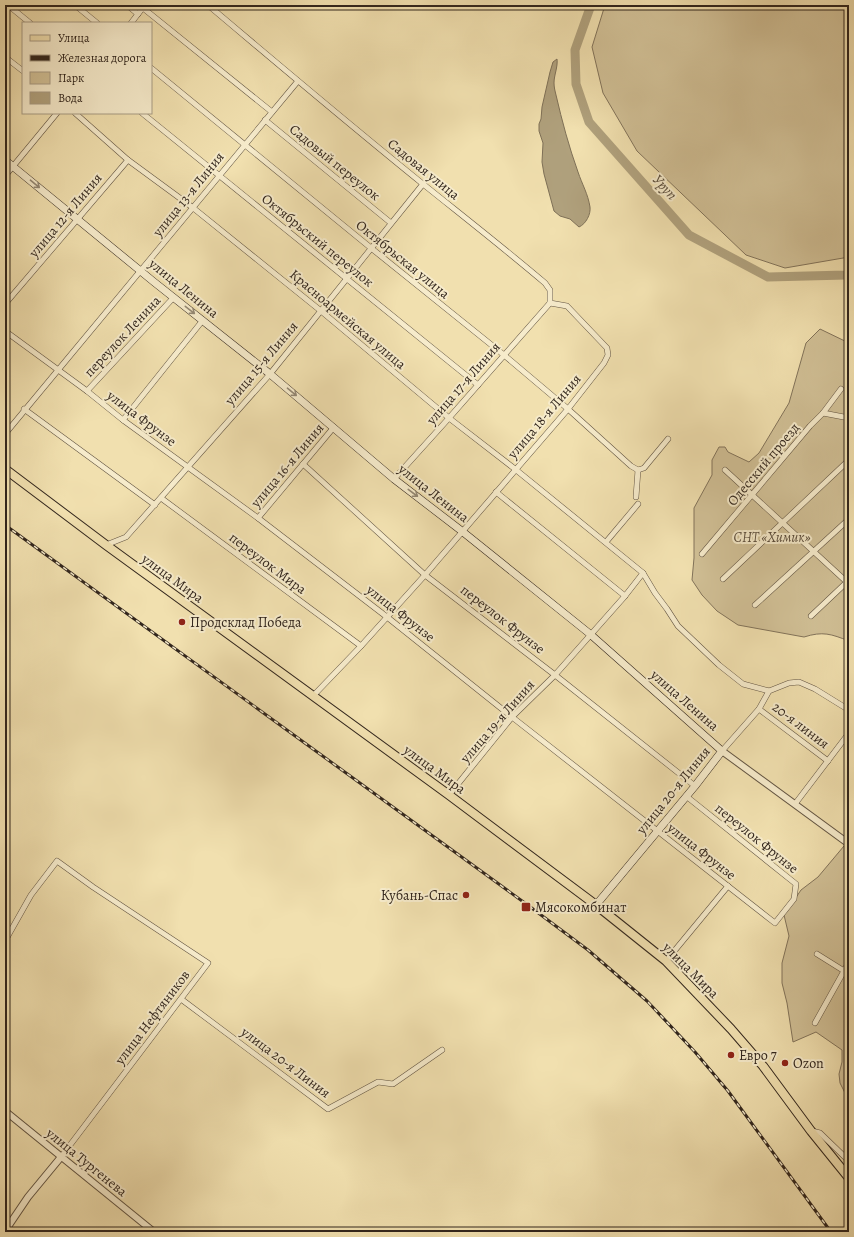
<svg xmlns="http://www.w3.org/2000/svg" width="854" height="1237" font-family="Alegreya,serif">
  <rect width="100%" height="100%" fill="#f1e0af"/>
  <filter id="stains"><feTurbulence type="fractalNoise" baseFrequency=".005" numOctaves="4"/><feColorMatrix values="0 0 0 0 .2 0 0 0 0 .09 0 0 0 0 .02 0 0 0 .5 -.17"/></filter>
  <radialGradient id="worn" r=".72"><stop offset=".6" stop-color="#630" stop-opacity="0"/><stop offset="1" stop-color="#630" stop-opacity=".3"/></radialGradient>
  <g fill="#d1c096" stroke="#82735a">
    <path d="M 605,5 L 849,5 L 849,257 L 785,268 L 746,255 L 637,151 L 603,93 L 592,47 Z"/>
    <path d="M 820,329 L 849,343 L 849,641 C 831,634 823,631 804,637 L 738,625 L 717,611 L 702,595 L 692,580 L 694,558 L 694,508 L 712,475 L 712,460 L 719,447 L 725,447 L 728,452 L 749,462 L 759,453 L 789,403 L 806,343 Z"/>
    <path d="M 849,840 L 849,1110 L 845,1093 L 840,1083 L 839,1074 L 842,1062 L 842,1050 L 816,1032 L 793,1042 L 787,1003 L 782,983 L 782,963 L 789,936 L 784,915 L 801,890 L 818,877 Z"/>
  </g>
  <path fill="#b0a17d" stroke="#7e7057" d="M 557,59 C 558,67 554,75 554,83 C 554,87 555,91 556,95 C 562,121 569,147 578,172 C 582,184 588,194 590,207 C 591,214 586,224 579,227 L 570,219 L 560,216 L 554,211 L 544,174 L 542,162 L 543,143 L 539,131 L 539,124 L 541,119 L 542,107 L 550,72 L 553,62 Z"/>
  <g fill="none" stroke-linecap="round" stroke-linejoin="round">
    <path stroke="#b0a17d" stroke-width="9" d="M 591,5 L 575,50 L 576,84 L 589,122 L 689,235 L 768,277 L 846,275 L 849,274"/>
    <g stroke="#625442" stroke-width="6">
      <g id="minor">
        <path d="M 8,5 L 30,23"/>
        <path d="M 75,5 L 97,23"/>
        <path d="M 127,5 L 138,14"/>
        <path d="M 208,5 C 279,65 350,125 423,184 C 464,217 505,249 545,283 L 550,290 L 550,303 L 567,306 L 607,348 L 608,355 L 604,363 L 568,409 L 425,575 L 361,646 L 313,696"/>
        <path d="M 143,8 L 272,112"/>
        <path d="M 131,23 L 145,5"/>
        <path d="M 5,57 L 23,71"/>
        <path d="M 151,68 L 371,248 L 504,355 L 568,409 L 631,466 L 638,470 L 644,468 L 668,439"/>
        <path d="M 75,113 L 128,160 L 192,207 L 321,311 L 449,418 L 515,469 L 643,573 L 655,593 L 667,609 L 678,626 L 719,665 L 743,684 L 769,691 L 789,683 L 799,682 L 815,689 L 849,710"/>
        <path d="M 142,113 L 478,385"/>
        <path d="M 265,120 L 391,223"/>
        <path d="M 5,176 L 57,113"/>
        <path d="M 5,304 L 128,160"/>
        <path d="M 5,331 L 87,391 L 123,420 L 258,518 L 387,617 L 512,717 L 775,923 L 794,899 L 796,884 L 686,796"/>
        <path d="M 87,391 L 174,297"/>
        <path d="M 24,409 L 155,505"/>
        <path d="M 823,413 L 849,418"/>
        <path d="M 123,420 L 203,320"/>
        <path d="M 5,434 L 298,81"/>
        <path d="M 303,464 L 425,575 L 555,675 L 695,786"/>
        <path d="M 725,470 L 849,584"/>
        <path d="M 394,479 L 449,418 L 550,303"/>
        <path d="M 496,492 L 625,596"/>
        <path d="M 636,497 L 638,470"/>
        <path d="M 161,498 L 361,646"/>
        <path d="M 258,518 L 334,427"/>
        <path d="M 606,542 L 638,504"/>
        <path d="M 106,545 L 126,537 L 270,374 L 423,184"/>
        <path d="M 702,554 L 810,426 L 823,413 L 841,389"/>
        <path d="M 723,579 L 849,460"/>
        <path d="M 755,605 L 849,519"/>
        <path d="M 811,616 L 848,581"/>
        <path d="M 759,709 L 828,761"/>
        <path d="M 722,751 L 759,709 L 769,691"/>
        <path d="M 449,795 L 512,717 L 555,675 L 625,596 L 643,573"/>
        <path d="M 795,804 L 849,733"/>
        <path d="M 845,841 L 849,836"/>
        <path d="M 5,941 L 31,895 L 57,861 L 93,887 L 208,963 L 61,1157"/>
        <path d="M 817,954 L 849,974"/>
        <path d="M 666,961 L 728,886"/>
        <path d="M 181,999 L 328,1109 L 378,1082 L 393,1084 L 442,1050"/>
        <path d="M 815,1023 L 849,962"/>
        <path d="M 812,1131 L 820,1133 L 849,1161"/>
      </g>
    </g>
    <g stroke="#625442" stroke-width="8">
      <g id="tertiary">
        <path d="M 722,751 L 845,841"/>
        <path d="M 5,1111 L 154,1232"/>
        <path d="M 5,1231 L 28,1197 L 61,1157"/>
      </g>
    </g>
    <g stroke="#32261d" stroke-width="8">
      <path id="secondary" d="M 5,160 L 154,282 L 270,374 L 394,479 L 463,532 L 590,634 L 722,751 L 695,786 L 596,905"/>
    </g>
    <g stroke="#32261d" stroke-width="10">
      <path id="primary" d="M 5,469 L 106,545 L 449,795 L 596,905 L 666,961 L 731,1029 L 763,1066 L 811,1131 L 849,1178"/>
    </g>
    <use href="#minor" stroke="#f6ebcb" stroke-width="5"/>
    <use href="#tertiary" stroke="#f6ebcb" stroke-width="6"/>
    <use href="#secondary" stroke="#f6ebcb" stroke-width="7"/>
    <use href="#primary" stroke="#f1e0af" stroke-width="8"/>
    <g stroke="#32261d" stroke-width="3">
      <path id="rail" d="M 5,525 L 529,906 L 588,950 L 647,1001 L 695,1052 L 728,1091 L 831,1232"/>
    </g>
    <use href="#rail" stroke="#f6ebcb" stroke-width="1.5" stroke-dasharray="4.5" stroke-linecap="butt"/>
  </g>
  <defs><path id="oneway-shaft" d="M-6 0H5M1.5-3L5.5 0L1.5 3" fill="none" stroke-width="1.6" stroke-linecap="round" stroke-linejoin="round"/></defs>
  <g stroke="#948874">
    <use href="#oneway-shaft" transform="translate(35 184) rotate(40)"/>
    <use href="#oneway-shaft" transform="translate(190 310) rotate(38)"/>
    <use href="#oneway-shaft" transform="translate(292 392) rotate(40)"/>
    <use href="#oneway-shaft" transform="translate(413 493) rotate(37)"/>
  </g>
  <g fill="#8f2418" stroke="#f6ebcb" stroke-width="1.5">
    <circle cx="182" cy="622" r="4"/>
    <circle cx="466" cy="895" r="4"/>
    <rect x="521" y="902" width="10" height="10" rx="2"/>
    <circle cx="731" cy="1055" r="4"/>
    <circle cx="785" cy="1063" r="4"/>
  </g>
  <g text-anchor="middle" stroke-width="4" stroke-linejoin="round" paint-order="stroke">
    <g font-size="14" fill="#32261d" stroke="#f6ebcb">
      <text transform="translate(335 162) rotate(39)" y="5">Садовый переулок</text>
      <text transform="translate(424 169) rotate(39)" y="5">Садовая улица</text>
      <text transform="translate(188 194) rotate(-51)" y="5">улица 13-я Линия</text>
      <text transform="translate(65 215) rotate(-50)" y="5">улица 12-я Линия</text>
      <text transform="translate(318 240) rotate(39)" y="5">Октябрьский переулок</text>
      <text transform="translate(403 259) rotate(39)" y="5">Октябрьская улица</text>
      <text transform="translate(184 288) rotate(39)" y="5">улица Ленина</text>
      <text transform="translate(348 319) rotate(40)" y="5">Красноармейская улица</text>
      <text transform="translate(122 336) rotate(-47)" y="5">переулок Ленина</text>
      <text transform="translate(261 363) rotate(-50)" y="5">улица 15-я Линия</text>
      <text transform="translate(463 383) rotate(-49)" y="5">улица 17-я Линия</text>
      <text transform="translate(544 416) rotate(-50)" y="5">улица 18-я Линия</text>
      <text transform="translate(142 418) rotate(37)" y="5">улица Фрунзе</text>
      <text transform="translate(763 464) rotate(-50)" y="5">Одесский проезд</text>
      <text transform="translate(287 465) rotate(-50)" y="5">улица 16-я Линия</text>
      <text transform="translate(434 493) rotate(38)" y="5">улица Ленина</text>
      <text transform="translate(268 563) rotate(37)" y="5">переулок Мира</text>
      <text transform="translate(173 578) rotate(36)" y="5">улица Мира</text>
      <text transform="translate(401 613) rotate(38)" y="5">улица Фрунзе</text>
      <text transform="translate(503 619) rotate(38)" y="5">переулок Фрунзе</text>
      <text transform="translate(685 700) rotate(41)" y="5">улица Ленина</text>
      <text transform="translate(497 721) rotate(-49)" y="5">улица 19-я Линия</text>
      <text transform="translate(801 725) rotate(37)" y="5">20-я линия</text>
      <text transform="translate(435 769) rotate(36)" y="5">улица Мира</text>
      <text transform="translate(673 790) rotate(-51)" y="5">улица 20-я Линия</text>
      <text transform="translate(757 838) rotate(39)" y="5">переулок Фрунзе</text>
      <text transform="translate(702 851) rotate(38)" y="5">улица Фрунзе</text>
      <text transform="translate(691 970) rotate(45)" y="5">улица Мира</text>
      <text transform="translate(152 1017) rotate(-53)" y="5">улица Нефтяников</text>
      <text transform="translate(286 1062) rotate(37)" y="5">улица 20-я Линия</text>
      <text transform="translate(87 1162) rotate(39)" y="5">улица Тургенева</text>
    </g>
    <g font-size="14" font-style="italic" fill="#5a4c3b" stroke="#f6ebcb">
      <text x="772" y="542">СНТ «Химик»</text>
    </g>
    <g font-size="14" fill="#32261d" stroke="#f6ebcb" text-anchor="start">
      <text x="190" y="627">Продсклад Победа</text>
      <text x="458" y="900" text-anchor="end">Кубань-Спас</text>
      <text x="535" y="912">Мясокомбинат</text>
      <text x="739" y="1060">Евро 7</text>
      <text x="793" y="1068">Ozon</text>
    </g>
    <g font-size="15" font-style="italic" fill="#584b3a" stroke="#f6ebcb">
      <text transform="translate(665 187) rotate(48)" y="5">Уруп</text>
    </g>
  </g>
  <rect width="854" height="1237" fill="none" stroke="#f1e0af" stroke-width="20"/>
  <rect x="6" y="6" width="842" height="1225" fill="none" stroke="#32261d" stroke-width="2"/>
  <rect x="10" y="10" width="834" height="1217" fill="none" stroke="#32261d"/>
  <rect x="22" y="22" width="130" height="92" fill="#f6ebcb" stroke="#a89c85"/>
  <rect x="30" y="35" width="20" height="6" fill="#f1e0af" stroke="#a89c85"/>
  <text x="58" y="42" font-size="12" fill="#32261d">Улица</text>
  <rect x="30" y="55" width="20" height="6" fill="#32261d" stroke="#a89c85"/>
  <text x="58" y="62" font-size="12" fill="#32261d">Железная дорога</text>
  <rect x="30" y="72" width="20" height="12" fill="#d1c096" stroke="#a89c85"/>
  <text x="58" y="82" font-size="12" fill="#32261d">Парк</text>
  <rect x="30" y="92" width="20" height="12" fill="#b0a17d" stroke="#a89c85"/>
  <text x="58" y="102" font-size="12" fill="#32261d">Вода</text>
  <rect width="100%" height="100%" filter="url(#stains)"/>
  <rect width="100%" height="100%" fill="url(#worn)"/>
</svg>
